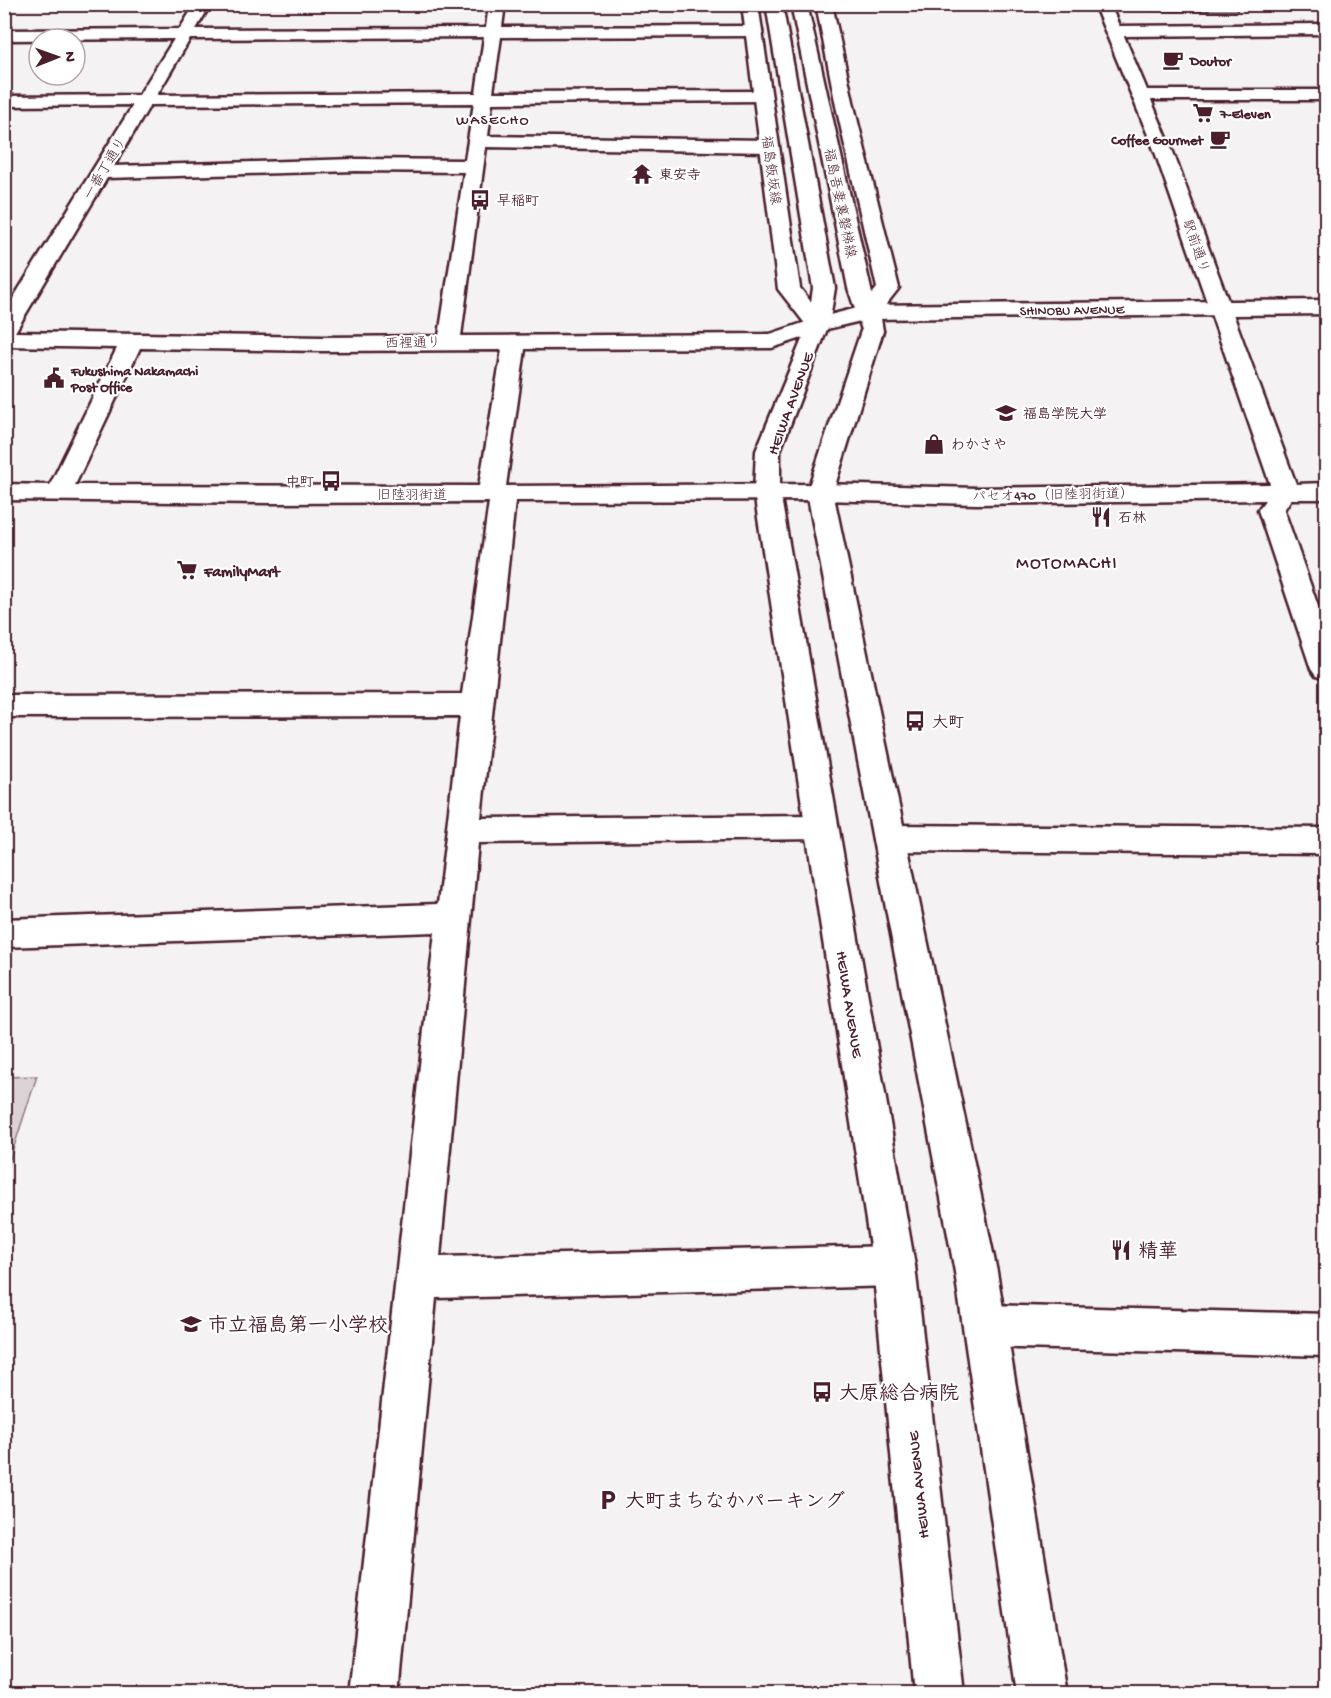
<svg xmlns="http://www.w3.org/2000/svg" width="1331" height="1698" font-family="'Gochi Hand','Klee One',sans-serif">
  <rect width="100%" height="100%" fill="#f4f2f2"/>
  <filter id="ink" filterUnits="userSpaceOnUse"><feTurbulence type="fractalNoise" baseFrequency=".0167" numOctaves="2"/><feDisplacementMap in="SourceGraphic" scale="12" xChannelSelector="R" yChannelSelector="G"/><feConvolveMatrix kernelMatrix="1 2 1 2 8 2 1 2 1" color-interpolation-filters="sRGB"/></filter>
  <g filter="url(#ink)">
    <path fill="#dbd2d5" stroke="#927880" stroke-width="1.5" d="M 37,1076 L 5,1174 L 5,1077 Z"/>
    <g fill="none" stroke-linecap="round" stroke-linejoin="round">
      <g stroke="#4a1f2b" stroke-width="5">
        <g id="minor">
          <path d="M 195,4 L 211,4 L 196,29 L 486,28 L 489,4 L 505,4 L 502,27 L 754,26 L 762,31 L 754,36 L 501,37 L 493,92 L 762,91 L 768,92 L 771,96 L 768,100 L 762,101 L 492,103 L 488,136 L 768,140 L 775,142 L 777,146 L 775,150 L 768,152 L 486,147 L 461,336 L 770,334 L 818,318 L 826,320 L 829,325 L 826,330 L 772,348 L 525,349 L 506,486 L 820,484 L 977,488 L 1270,484 L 1155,152 L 1094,4 L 1110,4 L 1119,26 L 1326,24 L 1326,34 L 1124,36 L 1147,90 L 1326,90 L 1326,100 L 1151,100 L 1173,152 L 1296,484 L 1326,483 L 1326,499 L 1291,499 L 1284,510 L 1326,629 L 1326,679 L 1316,676 L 1311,669 L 1258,510 L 1265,500 L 977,504 L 820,500 L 515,501 L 481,818 L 822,815 L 834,818 L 838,827 L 834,836 L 822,839 L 478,843 L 440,1257 L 894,1246 L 909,1252 L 915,1266 L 909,1280 L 894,1286 L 436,1298 L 399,1694 L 349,1694 L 435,932 L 4,947 L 4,919 L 438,904 L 460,716 L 4,717 L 4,695 L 462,694 L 489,502 L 273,503 L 4,500 L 4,484 L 50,485 L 117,348 L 4,346 L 4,313 L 133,105 L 4,106 L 4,96 L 139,95 L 174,39 L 4,40 L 4,30 L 180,29 ZM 484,37 L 476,93 L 157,95 L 190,39 ZM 474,103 L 465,160 L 356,159 L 114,166 L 150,105 ZM 356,171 L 464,172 L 439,336 L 322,337 L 15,332 L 107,178 ZM 140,348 L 322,351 L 502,350 L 479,486 L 75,485 Z"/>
          <path d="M 889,825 L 1326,828 L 1326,854 L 889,851 L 877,847 L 873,838 L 877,829 Z"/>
          <path d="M 985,1305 L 1326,1314 L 1326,1356 L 985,1347 L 970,1341 L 964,1326 L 970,1311 Z"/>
        </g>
      </g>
      <g stroke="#4a1f2b" stroke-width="5">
        <g id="major">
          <path d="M 742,4 L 758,4 L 800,288 L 811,302 L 813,288 L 766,4 L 782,4 L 835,288 L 829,325 L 826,330 L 818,332 L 810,330 L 778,289 Z"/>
          <path d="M 791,4 L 807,4 L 872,294 L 877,288 L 836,106 L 816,4 L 832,4 L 854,106 L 899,288 L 880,312 L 883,331 L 880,336 L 872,338 L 864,336 L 848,288 Z"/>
        </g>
      </g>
      <g stroke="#4a1f2b" stroke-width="5">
        <g id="highway">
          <path d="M 1326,300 L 1326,314 L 869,319 L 827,329 L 780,451 L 780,492 L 915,1266 L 964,1694 L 914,1694 L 873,1266 L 754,492 L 756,451 L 810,320 L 869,305 Z"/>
          <path d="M 872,324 L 880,326 L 883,331 L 833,492 L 997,1272 L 1067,1694 L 1017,1694 L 955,1272 L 807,492 L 861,331 L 864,326 Z"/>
        </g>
      </g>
      <use href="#minor" fill="#fff" fill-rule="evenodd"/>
      <use href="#major" fill="#fff" fill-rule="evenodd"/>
      <use href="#highway" fill="#fff" fill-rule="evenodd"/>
    </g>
    <g fill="#aea3a6" stroke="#4a1f2b" stroke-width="1.5">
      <path d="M 1144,4 L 1239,4 L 1237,11 L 1149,11 Z"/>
      <path d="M 1326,513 L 1326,539 L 1321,526 Z"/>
    </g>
  </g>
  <defs>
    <g id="cafe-bare" transform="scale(1.62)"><path d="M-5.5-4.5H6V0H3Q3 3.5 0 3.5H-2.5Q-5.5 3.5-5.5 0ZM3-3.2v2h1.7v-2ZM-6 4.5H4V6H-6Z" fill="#4a1f2b" stroke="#fff" stroke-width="2.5" paint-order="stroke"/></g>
    <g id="supermarket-bare" transform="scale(1.62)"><path d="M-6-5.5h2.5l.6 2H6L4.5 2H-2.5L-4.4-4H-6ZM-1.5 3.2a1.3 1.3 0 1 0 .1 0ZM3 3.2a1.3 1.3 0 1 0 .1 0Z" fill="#4a1f2b" stroke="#fff" stroke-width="2.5" paint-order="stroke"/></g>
    <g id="temple-bare" transform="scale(1.62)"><path d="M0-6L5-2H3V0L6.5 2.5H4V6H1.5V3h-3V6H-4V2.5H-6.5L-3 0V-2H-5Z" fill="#4a1f2b" stroke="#fff" stroke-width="2.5" paint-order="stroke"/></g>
    <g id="bus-bare" transform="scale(1.62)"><path d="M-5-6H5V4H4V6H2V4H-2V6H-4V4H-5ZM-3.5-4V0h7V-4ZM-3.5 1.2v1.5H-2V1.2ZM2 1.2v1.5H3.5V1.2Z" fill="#4a1f2b" stroke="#fff" stroke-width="2.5" paint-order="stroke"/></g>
    <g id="civic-bare" transform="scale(1.62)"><path d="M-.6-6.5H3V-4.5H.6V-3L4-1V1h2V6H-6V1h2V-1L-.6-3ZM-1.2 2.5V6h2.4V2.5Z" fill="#4a1f2b" stroke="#fff" stroke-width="2.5" paint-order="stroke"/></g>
    <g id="university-bare" transform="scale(1.62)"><path d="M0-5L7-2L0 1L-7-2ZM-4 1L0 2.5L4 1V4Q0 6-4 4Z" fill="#4a1f2b" stroke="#fff" stroke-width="2.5" paint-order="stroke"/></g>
    <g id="shop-bare" transform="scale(1.62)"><path d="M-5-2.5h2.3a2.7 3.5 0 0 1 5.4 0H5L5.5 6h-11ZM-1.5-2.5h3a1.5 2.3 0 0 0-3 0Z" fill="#4a1f2b" stroke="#fff" stroke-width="2.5" paint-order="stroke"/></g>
    <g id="restaurant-bare" transform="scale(1.62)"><path d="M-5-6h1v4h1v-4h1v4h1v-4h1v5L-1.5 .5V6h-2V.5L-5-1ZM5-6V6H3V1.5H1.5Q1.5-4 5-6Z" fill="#4a1f2b" stroke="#fff" stroke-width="2.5" paint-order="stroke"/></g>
    <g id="school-bare" transform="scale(1.62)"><path d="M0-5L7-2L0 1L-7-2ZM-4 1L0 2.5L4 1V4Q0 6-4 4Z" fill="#4a1f2b" stroke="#fff" stroke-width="2.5" paint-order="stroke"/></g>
    <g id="parking-bare" transform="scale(1.62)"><path d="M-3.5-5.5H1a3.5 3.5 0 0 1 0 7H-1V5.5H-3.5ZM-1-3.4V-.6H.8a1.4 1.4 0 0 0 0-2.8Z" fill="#4a1f2b" stroke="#fff" stroke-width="2.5" paint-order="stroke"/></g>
  </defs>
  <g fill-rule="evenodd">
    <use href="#cafe-bare" x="1173" y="60"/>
    <use href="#supermarket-bare" x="1203" y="113"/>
    <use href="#cafe-bare" x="1220" y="139"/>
    <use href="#temple-bare" x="642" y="174"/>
    <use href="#bus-bare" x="480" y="200"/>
    <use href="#civic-bare" x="54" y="378"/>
    <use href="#university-bare" x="1006" y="413"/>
    <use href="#shop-bare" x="934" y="444"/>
    <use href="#bus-bare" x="331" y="481"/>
    <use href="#restaurant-bare" x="1101" y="517"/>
    <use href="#supermarket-bare" x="187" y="570"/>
    <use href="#bus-bare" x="915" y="721"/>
    <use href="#restaurant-bare" x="1121" y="1250"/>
    <use href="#school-bare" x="191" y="1324"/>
    <use href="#bus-bare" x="822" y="1392"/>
    <use href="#parking-bare" x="608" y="1500"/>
  </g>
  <g text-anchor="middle" stroke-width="4.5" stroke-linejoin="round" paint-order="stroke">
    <g font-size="14" font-weight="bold" fill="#4a1f2b" stroke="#fff" text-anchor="start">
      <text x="1190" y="65">Doutor</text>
      <text x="1220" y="118">7-Eleven</text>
      <text x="1203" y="144" text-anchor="end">Coffee Gourmet</text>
      <text x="659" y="179">東安寺</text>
      <text x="497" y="205">早稲町</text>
      <text x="71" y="375">Fukushima Nakamachi<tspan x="71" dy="16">Post Office</tspan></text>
      <text x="1023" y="418">福島学院大学</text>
      <text x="951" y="449">わかさや</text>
      <text x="314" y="486" text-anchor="end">中町</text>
      <text x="1118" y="522">石林</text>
    </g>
    <g font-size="14" fill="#4a1f2b" stroke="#fff">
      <text transform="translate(104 168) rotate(-59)" y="5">一番丁通り</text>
      <text transform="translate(772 170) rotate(82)" y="5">福島飯坂線</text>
      <text transform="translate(841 203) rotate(78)" y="5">福島吾妻裏磐梯線</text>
      <text transform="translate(1197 246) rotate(71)" y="5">駅前通り</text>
      <text transform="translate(1072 309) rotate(-1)" y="5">SHINOBU AVENUE</text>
      <text transform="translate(413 342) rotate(-1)" y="5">西裡通り</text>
      <text x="412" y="499">旧陸羽街道</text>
      <text transform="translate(1053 494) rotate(-1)" y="5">パセオ470（旧陸羽街道）</text>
    </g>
    <g font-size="15" letter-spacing="1.5" fill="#4a1f2b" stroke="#fff">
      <text x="493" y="124">WASECHO</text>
    </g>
    <g font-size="16" fill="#4a1f2b" stroke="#fff">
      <text transform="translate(789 403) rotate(-70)" y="6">HEIWA AVENUE</text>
      <text transform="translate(851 1004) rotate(81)" y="6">HEIWA AVENUE</text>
      <text transform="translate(917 1485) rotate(-96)" y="6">HEIWA AVENUE</text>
    </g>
    <g font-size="16" font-weight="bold" fill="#4a1f2b" stroke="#fff" text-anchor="start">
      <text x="204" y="576">FamilyMart</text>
      <text x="932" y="727">大町</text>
    </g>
    <g font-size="18" letter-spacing="1.5" fill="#4a1f2b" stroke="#fff">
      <text x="1067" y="568">MOTOMACHI</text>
    </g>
    <g font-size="20" font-weight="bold" fill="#4a1f2b" stroke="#fff" text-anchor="start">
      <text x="1138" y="1257">精華</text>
      <text x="208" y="1331">市立福島第一小学校</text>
      <text x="839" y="1399">大原総合病院</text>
      <text x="625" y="1507">大町まちなかパーキング</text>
    </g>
  </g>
  <rect width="1331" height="1698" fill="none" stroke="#fff" stroke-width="24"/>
  <rect x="12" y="12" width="1307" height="1674" fill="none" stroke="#4a1f2b" stroke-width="2" filter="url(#ink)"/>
  <g transform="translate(57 57) rotate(89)"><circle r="28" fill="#ffffff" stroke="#b7a5aa" stroke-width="1.5"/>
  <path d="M0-4.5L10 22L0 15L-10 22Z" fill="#4a1f2b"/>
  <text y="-9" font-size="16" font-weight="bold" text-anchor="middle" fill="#4a1f2b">N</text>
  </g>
</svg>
